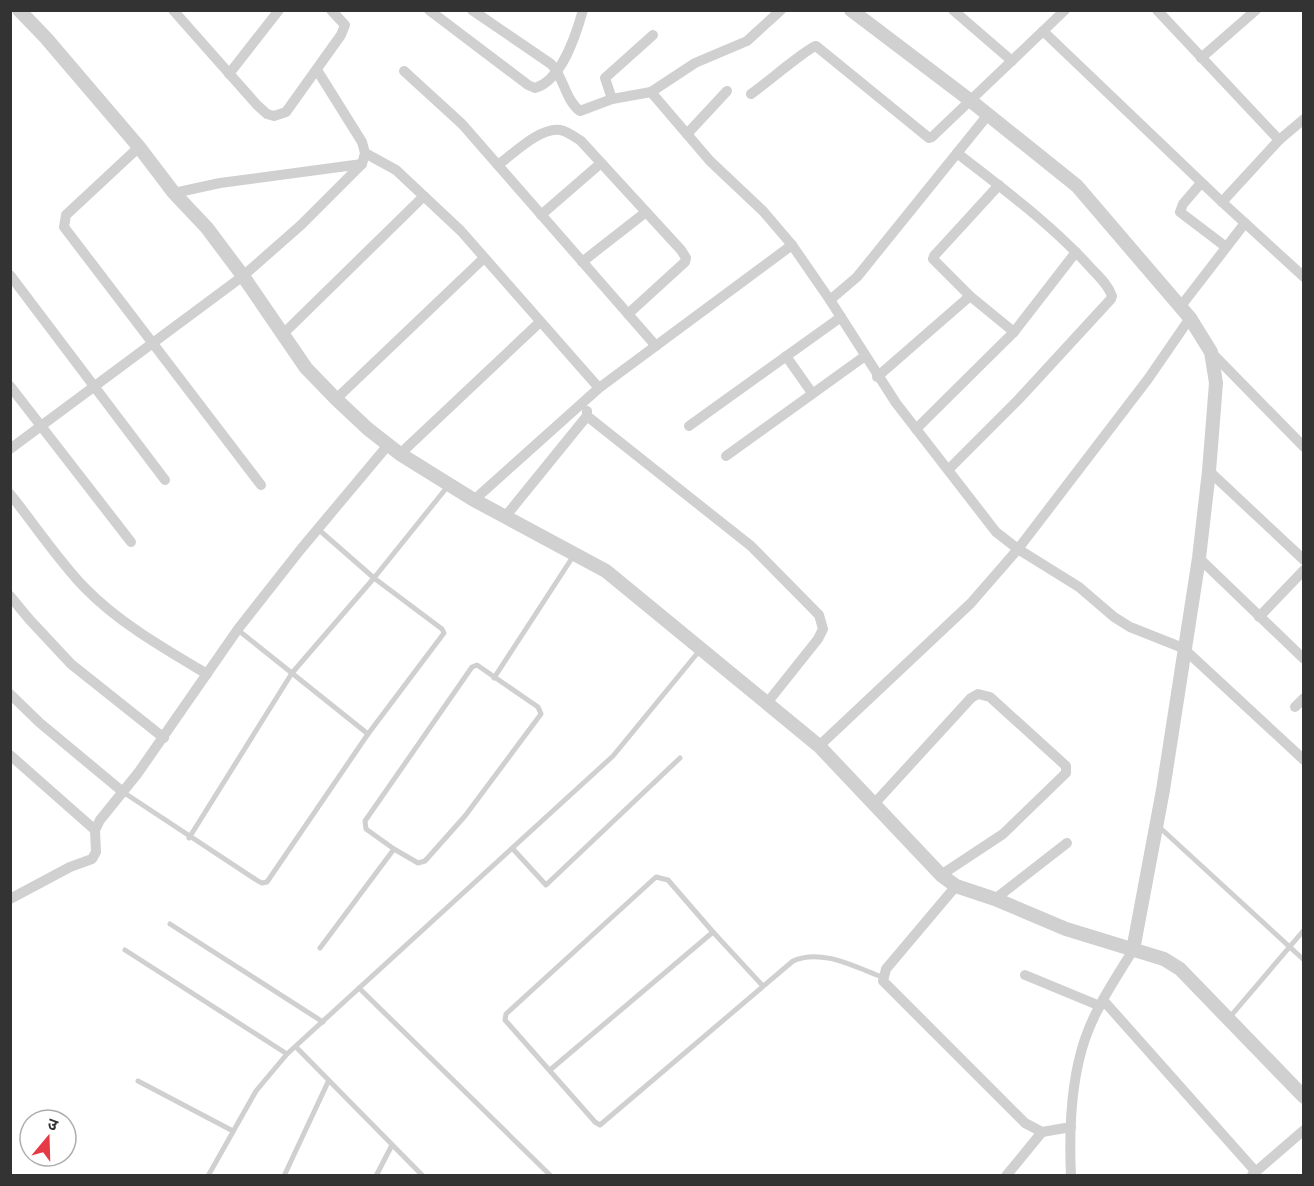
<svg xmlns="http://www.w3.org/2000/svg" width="1314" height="1186" font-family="Quicksand,'Noto Sans Devanagari',sans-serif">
  <rect width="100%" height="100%" fill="#fff"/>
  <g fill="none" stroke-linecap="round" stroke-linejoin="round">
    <g stroke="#d0d0d0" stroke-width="5">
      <path d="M 238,630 L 368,734"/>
      <path d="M 494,678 L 574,555"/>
      <path d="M 123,792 L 258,881 L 262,883 L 267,882 L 368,734 L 444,633 L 442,629 L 374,578 L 318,529"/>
      <path d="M 1157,825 L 1304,960"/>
      <path d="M 189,838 L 292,673 L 374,578 L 448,486"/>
      <path d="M 513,849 L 546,885 L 680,758"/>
      <path d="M 170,924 L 323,1022"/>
      <path d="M 320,948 L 394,849 L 366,829 L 365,821 L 472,667 L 477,665 L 538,707 L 541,714 L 465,816 L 425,861 L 418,863 L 394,849"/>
      <path d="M 125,950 L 287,1054"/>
      <path d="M 763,986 L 713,932 L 668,880 L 656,877 L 506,1014 L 505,1020 L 595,1122 L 600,1125 L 793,961 C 821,948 855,967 882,977"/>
      <path d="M 359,988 L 551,1176"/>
      <path d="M 1229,1018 L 1304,930"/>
      <path d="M 296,1047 L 423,1176"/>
      <path d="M 550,1070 L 713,932"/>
      <path d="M 138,1081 L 233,1131"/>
      <path d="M 208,1176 L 256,1091 L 287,1054 L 613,756 L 700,650"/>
      <path d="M 284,1176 L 328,1082"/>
      <path d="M 376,1176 L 392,1145"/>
    </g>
    <g stroke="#d0d0d0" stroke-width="10">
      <path d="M 173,10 L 257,105 L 267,114 L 274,116 L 286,112 L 341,35 L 345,25 L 331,10"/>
      <path d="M 429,10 L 528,85 L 535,88 C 562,80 576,35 583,10"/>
      <path d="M 472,10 L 551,64 C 564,77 565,100 580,111 L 612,99 L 651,92 L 695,63 L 747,41 L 781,10"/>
      <path d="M 953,10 L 1012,61"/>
      <path d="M 1157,10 L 1279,140"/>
      <path d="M 1043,31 L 1222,202 L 1304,277"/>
      <path d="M 1201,58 L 1256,10"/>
      <path d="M 404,71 L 462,124 L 656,346"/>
      <path d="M 229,74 L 279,10"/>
      <path d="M 651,92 L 710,161 L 763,211 L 792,245 L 830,300 L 896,403 L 996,532 L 1018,549 L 1079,587 L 1114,617 L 1130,627 L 1183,648 L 1304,760"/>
      <path d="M 751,94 C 763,86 807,48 816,46 L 929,138 L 932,137 L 1065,10"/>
      <path d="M 612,99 L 605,78 L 653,35"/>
      <path d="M 687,134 L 727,91"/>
      <path d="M 139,147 L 66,215 L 64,227 L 261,485"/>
      <path d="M 365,153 L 396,170 L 461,231 L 599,388 L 474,500"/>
      <path d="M 498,165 C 513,154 540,127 560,130 C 567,131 575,137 581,141 L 681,250 L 686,258 L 685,262 L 628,314"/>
      <path d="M 1201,183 L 1183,204 L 1180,212 L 1226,247"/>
      <path d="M 999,185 L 934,256 L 933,259 L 970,296 L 1014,332"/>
      <path d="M 174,193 L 220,183 L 362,164"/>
      <path d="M 1222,202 L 1279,140 L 1304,119"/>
      <path d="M 541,215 L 601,163"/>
      <path d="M 582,262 L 646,212"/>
      <path d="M 10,275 L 165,480"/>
      <path d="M 830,300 L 857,277 L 987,116"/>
      <path d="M 1181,306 L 1245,223"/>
      <path d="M 282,335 L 424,196"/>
      <path d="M 1211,352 L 1304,447"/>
      <path d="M 786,356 L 812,393"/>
      <path d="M 877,377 L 970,296"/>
      <path d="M 10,386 L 131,542"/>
      <path d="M 599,388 L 792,245"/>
      <path d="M 336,399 L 484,258"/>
      <path d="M 587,416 L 751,546 L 819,615 L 823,629 L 818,639 L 767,703"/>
      <path d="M 689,426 L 841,317"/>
      <path d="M 916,429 L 1014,332 L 1076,252"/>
      <path d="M 10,449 L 243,276 L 301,225 L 362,164 L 365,153 L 362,142 L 317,70"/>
      <path d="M 400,454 L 540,322"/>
      <path d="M 726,456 L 865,356"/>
      <path d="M 949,469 L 1018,400 L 1111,299 L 1112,296 C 1108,284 1097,275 1089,266 C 1050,223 1003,189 957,153"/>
      <path d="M 1209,471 L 1304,560"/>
      <path d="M 10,494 C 35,525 58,560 85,588 C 119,623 165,649 207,674"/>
      <path d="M 505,517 L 587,416 L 587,411"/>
      <path d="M 1199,558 L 1304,659"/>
      <path d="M 10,596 L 29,619 L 71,664 L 164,738"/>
      <path d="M 1259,617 L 1304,570"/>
      <path d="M 10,694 L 40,723 L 123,792"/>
      <path d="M 1295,707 L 1304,698"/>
      <path d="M 819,746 L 971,603 L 1018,549 L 1148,379 L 1190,318"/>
      <path d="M 10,755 L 95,830"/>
      <path d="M 874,804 L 971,698 L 978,694 L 990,697 L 1066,766 L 1066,773 L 1003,834 L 941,875"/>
      <path d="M 956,886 L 886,969 L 883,981 L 1025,1123 L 1042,1132 L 1071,1127"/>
      <path d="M 10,899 L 70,867 L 92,859 L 96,852 L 95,830 L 100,820 L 138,773 L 238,629 L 301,549 L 388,445"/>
      <path d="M 995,899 L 1067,843"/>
      <path d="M 1025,975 L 1100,1006"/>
      <path d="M 1103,1000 L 1256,1172"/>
      <path d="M 1252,1175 L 1304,1130"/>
      <path d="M 1006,1176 L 1042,1132"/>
      <path d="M 1071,1176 C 1069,1133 1071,1080 1085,1039 C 1096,1007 1116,978 1133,950"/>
    </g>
    <g stroke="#d0d0d0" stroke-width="14">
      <path d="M 19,10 L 46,38 L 139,147 L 174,193 L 207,228 L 243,276 L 306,368 L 336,399 L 368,429 L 400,454 L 474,500 L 606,571 L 819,746 L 941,875 L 956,886 L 995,899 L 1066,929 L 1164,959 L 1180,969 L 1304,1097"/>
      <path d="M 851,10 L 971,101 L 1077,186 L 1190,318 L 1211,352 L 1216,383 L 1209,471 L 1199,558 L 1163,790 L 1133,950"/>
    </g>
  </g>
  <rect width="1314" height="1186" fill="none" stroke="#333333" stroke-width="24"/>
  <g transform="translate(48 1138) rotate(19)"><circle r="28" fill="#ffffff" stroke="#adadad" stroke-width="1.5"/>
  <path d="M0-4.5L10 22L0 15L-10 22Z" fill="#e63946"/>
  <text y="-9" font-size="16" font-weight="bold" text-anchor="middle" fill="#333333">उ</text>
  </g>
</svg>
